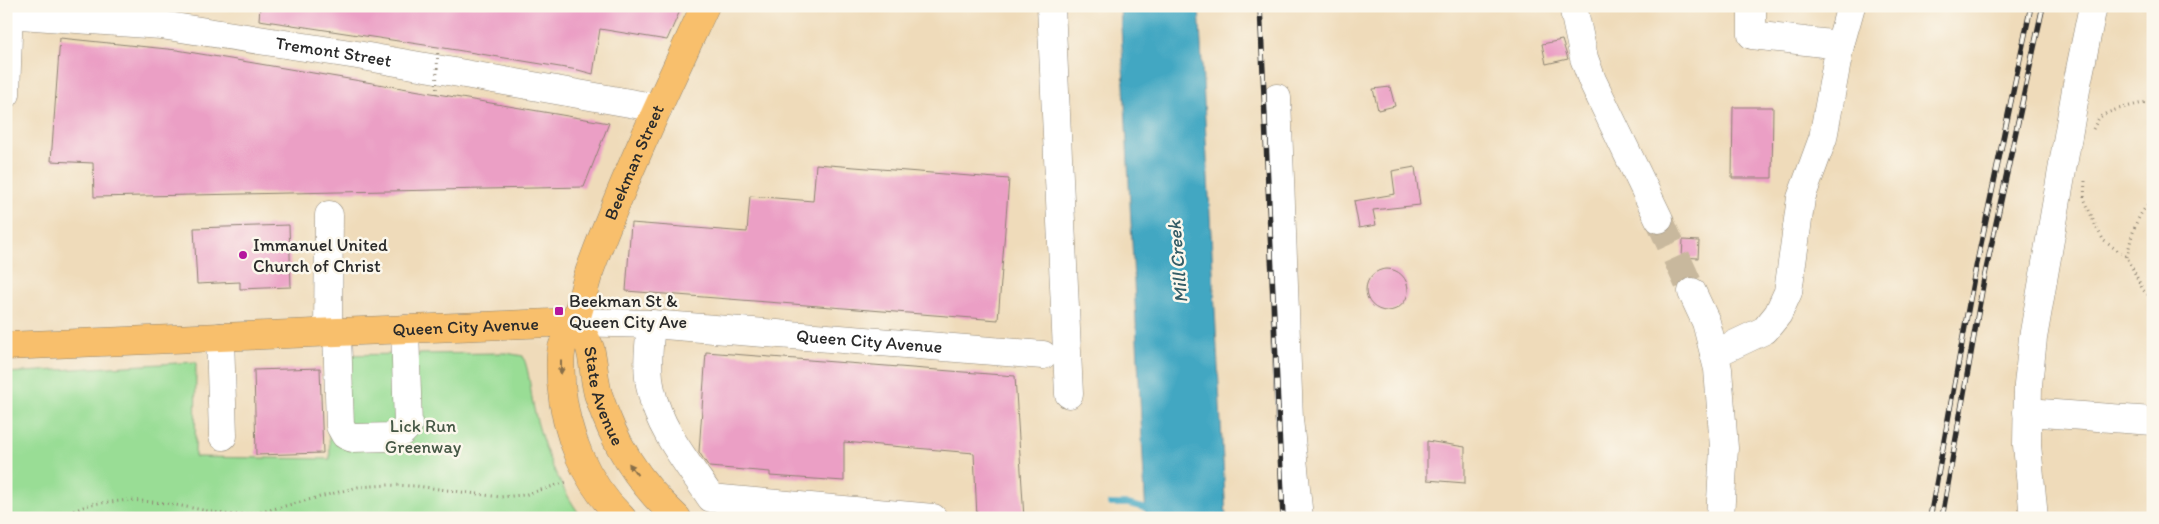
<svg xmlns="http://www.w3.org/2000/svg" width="2159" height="524" font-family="Itim,sans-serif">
  <rect width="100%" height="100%" fill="#fbf7ec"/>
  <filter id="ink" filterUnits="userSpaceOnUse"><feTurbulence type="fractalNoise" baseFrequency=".02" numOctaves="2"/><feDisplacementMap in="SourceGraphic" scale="10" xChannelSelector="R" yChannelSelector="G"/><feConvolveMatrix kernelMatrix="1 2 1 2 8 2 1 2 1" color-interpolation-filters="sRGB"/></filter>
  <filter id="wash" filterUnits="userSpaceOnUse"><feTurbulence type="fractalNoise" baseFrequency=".0096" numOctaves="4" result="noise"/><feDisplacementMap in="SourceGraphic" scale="20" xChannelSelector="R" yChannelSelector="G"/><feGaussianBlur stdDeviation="1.12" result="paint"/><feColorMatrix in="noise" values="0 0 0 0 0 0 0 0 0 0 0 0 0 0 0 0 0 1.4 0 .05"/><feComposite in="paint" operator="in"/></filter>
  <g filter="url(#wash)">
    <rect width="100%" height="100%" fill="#efdbba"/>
    <path fill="#99dd95" stroke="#628460" d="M 506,353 L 523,356 C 530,373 530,391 534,409 C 544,451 557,482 582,518 L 6,518 L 6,373 L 196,362 L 195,457 L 330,459 L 326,355 Z"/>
    <path fill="#42a7c2" stroke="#366976" d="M 1120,6 L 1199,6 L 1226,518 L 1146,518 Z"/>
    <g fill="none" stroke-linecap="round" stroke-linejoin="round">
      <path stroke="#42a7c2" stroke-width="5.5" d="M 1110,504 L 1128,504 L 1152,510"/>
    </g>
    <g id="blocks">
      <g fill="#eb9fc5">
        <path d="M 260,6 L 682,6 L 667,40 L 600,29 L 593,74 L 578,70 L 438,47 L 259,20 Z"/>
        <path d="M 60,38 L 177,50 L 609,123 L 584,187 L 94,197 L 93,163 L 51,161 Z"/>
        <path d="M 1562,40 L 1568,59 L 1546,64 L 1542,44 Z"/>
        <path d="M 1390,87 L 1395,106 L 1378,110 L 1373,89 Z"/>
        <path d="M 1733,107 L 1773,107 L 1772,178 L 1732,178 Z"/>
        <path d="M 816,164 L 1009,179 L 998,320 L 626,291 L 631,223 L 747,232 L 750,196 L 813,201 Z"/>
        <path d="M 1415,167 L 1420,205 L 1373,210 L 1376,225 L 1359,228 L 1354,201 L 1395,194 L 1392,171 Z"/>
        <path d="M 289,225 L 291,287 L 240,289 L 240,282 L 197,284 L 194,228 Z"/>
        <path d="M 1683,240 L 1699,241 L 1698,258 L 1682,257 Z"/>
        <circle cx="1387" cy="290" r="21"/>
        <path d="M 706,352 L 1015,376 L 1024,518 L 977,518 L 974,453 L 844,442 L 844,481 L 770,476 L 770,472 L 709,467 L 699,452 Z"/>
        <path d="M 320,368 L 323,453 L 256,455 L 254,370 Z"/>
        <path d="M 1427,441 L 1465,447 L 1465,483 L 1427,480 Z"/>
      </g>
    </g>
  </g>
  <g filter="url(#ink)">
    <use href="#blocks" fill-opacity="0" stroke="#8d8372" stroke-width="1"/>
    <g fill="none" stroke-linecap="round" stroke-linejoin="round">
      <path stroke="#c8b89d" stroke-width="28" stroke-dasharray="28 14" stroke-linecap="butt" d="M 1659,219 L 1692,292"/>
      <g stroke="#8d8372" stroke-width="29">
        <g id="minor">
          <path d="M 1051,6 L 1069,394"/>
          <path d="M 1573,6 L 1584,58 L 1592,80 L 1659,219"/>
          <path id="s1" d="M 6,14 L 161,25 L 357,55 L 658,108"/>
          <path d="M 1840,45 L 1851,6"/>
          <path d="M 6,94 L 9,6"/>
          <path d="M 1277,98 L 1289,419 L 1299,518"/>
          <path d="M 1692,292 L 1706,322 L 1718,369 L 1724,448 L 1720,518"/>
          <path id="s2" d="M 575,322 L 651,324 L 1043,355"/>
          <path d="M 651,324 C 649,346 646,368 651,390 C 659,429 689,465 711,498 L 933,518"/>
          <path d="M 328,332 L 329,215"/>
          <path d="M 337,332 L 340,426 L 345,435 L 352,438 L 393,437 L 402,432 L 408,426 L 405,329"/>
          <path d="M 220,337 L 223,436"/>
          <path d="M 1714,354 L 1765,330 L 1778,314 L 1788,292 L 1801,198 L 1823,138 L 1840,45 L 1752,35 L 1752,6"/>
          <path d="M 2027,412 L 2153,421"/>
          <path d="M 2034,518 L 2027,445 L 2028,385 L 2033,338 L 2077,84 L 2093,6"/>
        </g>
      </g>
      <g stroke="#8d8372" stroke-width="29">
        <g id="major">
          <path id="s3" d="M 575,322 C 580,330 587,339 590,348 C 594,363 594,379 598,394 C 614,444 638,482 677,518"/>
          <path id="s4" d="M 6,346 L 575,322"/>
          <path id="s5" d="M 622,518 C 585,482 565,433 561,383 C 561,372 559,359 562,348 C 564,339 572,331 575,321 C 582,304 584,285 591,267 C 624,178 665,92 705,6"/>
        </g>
      </g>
      <g stroke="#8d8372" stroke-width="3" stroke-dasharray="1 4" stroke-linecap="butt">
        <path d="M 2093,129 C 2095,125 2097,121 2099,118 C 2108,109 2139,105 2153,100"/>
        <path d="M 2085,181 L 2084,198 L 2096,227 L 2104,241 L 2127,257 L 2143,290 L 2153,299"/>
        <path d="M 2127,257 C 2131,238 2136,212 2153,201"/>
        <path d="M 55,518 L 91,504 L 130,500 L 165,503 L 230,515 L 254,514 L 358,487 L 389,485 L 416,486 L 500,497 L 524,495 L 567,482"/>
      </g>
      <use href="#minor" stroke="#fff" stroke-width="28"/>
      <use href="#major" stroke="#f8bf6c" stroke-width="28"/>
      <g stroke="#2b2b2b" stroke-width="5.5">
        <g id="rail">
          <path d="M 1260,6 L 1283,518"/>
          <path d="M 1930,518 L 1974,277 L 2031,6"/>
          <path d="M 1942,518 L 1984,279 L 2043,6"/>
        </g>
      </g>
      <use href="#rail" stroke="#fbf7ec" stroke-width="4" stroke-dasharray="11" stroke-linecap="butt"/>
      <path stroke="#8d8372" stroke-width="3" stroke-dasharray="1 4" stroke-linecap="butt" d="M 436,94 L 438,47"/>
    </g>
    <defs><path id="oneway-solid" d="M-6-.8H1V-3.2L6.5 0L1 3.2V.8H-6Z" transform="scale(1.25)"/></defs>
    <g fill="#876e48">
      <use href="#oneway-solid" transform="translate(561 367) rotate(90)"/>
      <use href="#oneway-solid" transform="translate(633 469) rotate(-126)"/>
    </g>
  </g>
  <g fill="#b5179e" stroke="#fbf7ec" stroke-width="2">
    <circle cx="243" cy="255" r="5"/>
    <rect x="554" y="306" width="10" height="10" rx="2.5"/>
  </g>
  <g text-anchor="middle" stroke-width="5" stroke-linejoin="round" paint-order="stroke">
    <g font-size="18" fill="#2b2b2b" stroke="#fbf7ec">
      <text dy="6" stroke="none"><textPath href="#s1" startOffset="330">Tremont Street</textPath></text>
      <text dy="6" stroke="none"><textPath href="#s5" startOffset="386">Beekman Street</textPath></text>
      <text dy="6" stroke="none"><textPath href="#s4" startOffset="460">Queen City Avenue</textPath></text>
      <text dy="6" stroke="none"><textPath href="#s2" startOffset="295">Queen City Avenue</textPath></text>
      <text dy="6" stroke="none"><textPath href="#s3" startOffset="80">State Avenue</textPath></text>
    </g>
    <g font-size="18" fill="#2b2b2b" stroke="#fbf7ec" text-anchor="start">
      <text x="253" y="251">Immanuel United<tspan x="253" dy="21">Church of Christ</tspan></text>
      <text x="569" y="307">Beekman St &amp;<tspan x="569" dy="21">Queen City Ave</tspan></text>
    </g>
    <g font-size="18" fill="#465846" stroke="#fbf7ec">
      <text x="423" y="432">Lick Run<tspan x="423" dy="21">Greenway</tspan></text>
    </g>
    <g font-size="19" font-style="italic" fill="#345d67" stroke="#fbf7ec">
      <text transform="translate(1177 262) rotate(-95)" y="7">Mill Creek</text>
    </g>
  </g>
  <rect width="2159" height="524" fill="none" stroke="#fbf7ec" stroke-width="25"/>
</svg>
